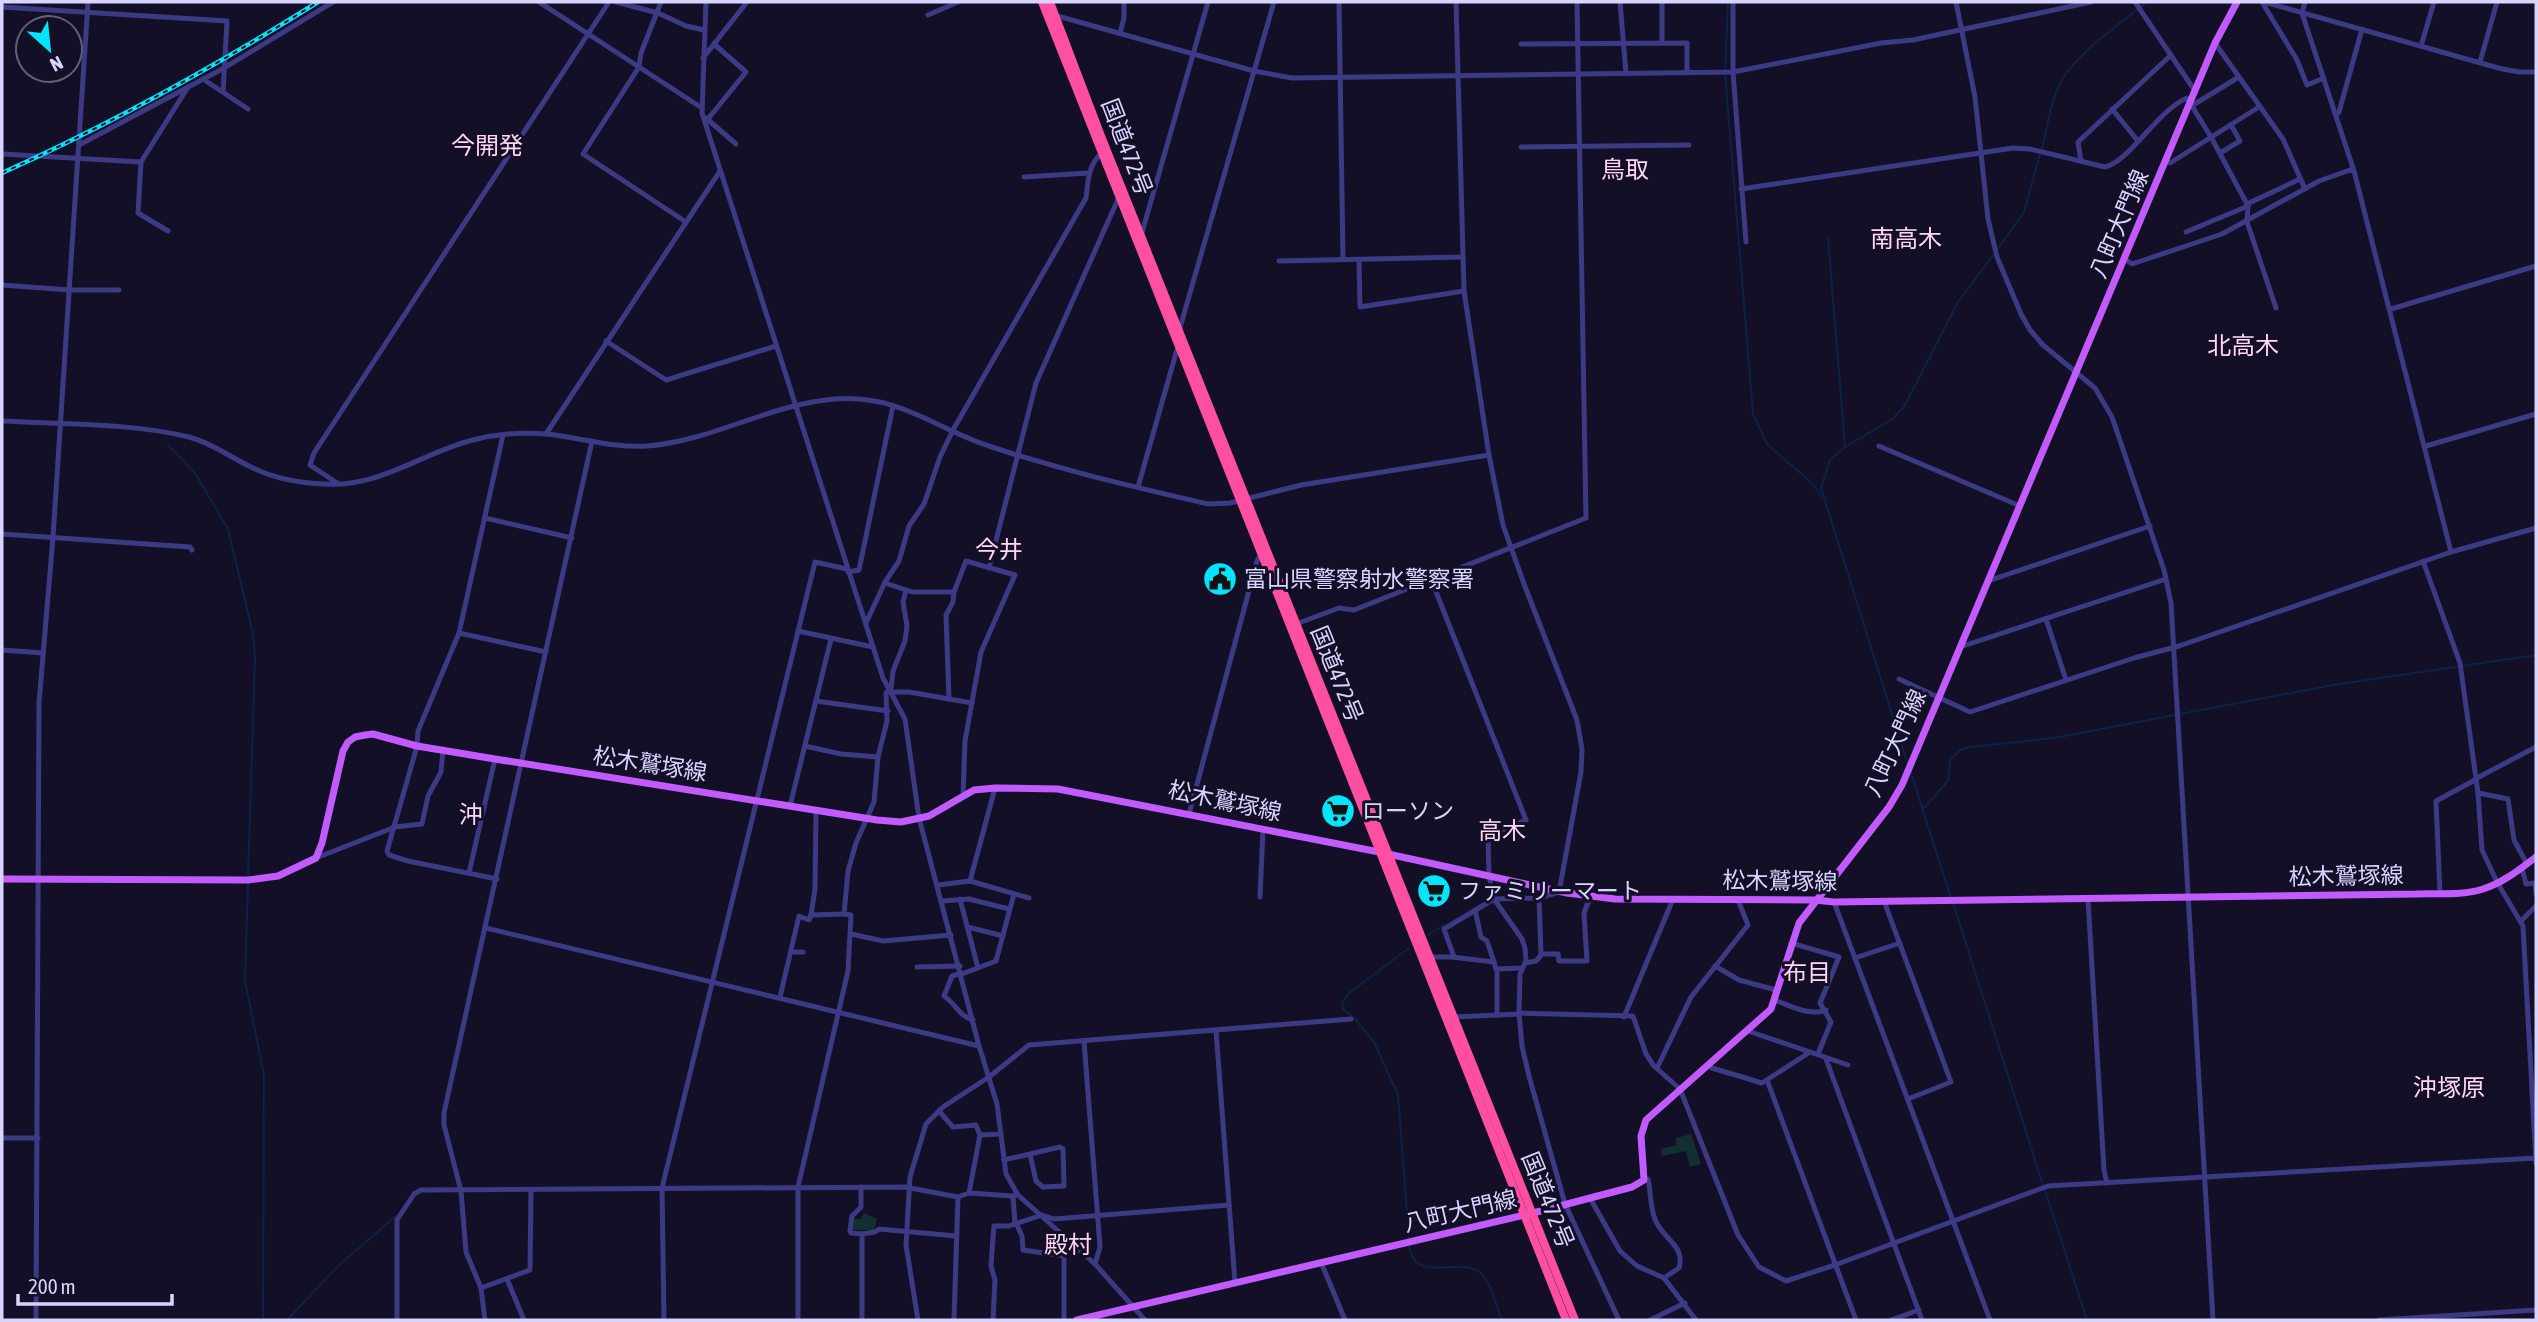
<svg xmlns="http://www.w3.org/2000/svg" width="2538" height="1322" font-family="'Asap Condensed','Noto Sans JP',sans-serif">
  <rect width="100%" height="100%" fill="#130f26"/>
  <g fill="#12302f">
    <path d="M 1691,1134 L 1701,1164 L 1690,1167 L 1686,1151 L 1662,1156 L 1661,1149 L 1676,1145 L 1676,1138 Z"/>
    <path d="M 864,1213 L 877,1219 L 874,1230 L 852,1230 L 854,1219 L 861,1219 Z"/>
  </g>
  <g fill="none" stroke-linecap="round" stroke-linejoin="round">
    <g stroke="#0c2248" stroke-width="2">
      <path d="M 1728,2 L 1725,73 L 1753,414 L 1767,444 L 1813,484 L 1822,498"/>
      <path d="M 2042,149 C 2047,128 2050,105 2059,85 C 2073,56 2121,23 2147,2"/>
      <path d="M 1828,238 L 1845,446"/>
      <path d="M 1997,250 L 2024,212 L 2040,154"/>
      <path d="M 168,445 L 195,473 L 228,529 L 253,634 L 255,658 L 248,876"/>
      <path d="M 1908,765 L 1821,488 L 1830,460 L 1845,447 L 1891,420 L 1904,407 L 1958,302 L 1994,254"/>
      <path d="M 1911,773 L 1951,898"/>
      <path d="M 1924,808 L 1948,781 L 1950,759 L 1962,749 L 1970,747 L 2054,738 L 2333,685 L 2536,655"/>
      <path d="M 248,881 L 245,981 L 264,1075 L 263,1320"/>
      <path d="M 1953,903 L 2043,1185"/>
      <path d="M 1428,935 L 1444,925"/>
      <path d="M 2045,1190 L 2087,1320"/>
      <path d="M 1409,1239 L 1398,1095 L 1374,1042 L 1355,1019 L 1343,1009 L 1342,1004 L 1348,994 L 1409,948"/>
      <path d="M 1409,1245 C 1415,1285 1455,1257 1478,1271 C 1491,1280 1496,1306 1502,1320"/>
      <path d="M 287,1320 L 337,1267 L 397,1215"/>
    </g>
    <g stroke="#3d3a85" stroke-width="5">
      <path d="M 539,2 L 702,108"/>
      <path d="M 616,2 L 658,13 L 686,26 L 704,30"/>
      <path d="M 661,2 L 641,53 L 639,67 L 583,154 L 686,222"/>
      <path d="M 706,2 L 702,113 L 883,678 L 905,719 L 919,818 L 979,1046 L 997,1104 L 1006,1174 L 1018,1195 L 1095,1264 L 1145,1320"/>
      <path d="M 1339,2 L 1343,259"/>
      <path d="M 1620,2 L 1626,73"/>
      <path d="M 1662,2 L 1662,42"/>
      <path d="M 1733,2 L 1733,72 L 1746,242"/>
      <path d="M 1956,2 L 1975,97 L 1988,219 L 1997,257 L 2021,314 L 2030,330 L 2043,345 L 2095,388 L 2112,417 L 2164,570 L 2171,603 L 2213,1320"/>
      <path d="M 2135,2 L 2195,91"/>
      <path d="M 2262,2 L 2297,60 L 2307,85 L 2324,78"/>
      <path d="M 2264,2 L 2502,69 L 2520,72 L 2536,72"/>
      <path d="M 2305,2 L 2302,13 L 2354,171 L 2451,552"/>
      <path d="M 2,7 L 227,21 L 223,92"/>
      <path d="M 928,15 L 958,2"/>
      <path d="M 1054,15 L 1254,71 L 1292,78 L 1733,72 L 1881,43 L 1913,40 L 2091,2"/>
      <path d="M 1120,33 L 1124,18 L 1124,2"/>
      <path d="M 2215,43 L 2283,139 L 2305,189"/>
      <path d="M 1521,44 L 1687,43 L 1687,72"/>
      <path d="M 2421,46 L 2434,2"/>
      <path d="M 703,58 L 747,2"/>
      <path d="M 2480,62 L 2497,2"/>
      <path d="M 203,79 L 248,109"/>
      <path d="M 2193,105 L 2239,77"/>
      <path d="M 2112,109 L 2138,141"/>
      <path d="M 2336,115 L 2339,112 L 2362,29"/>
      <path d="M 706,118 L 736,144"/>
      <path d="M 708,119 L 746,72 L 714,44"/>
      <path d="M 79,145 L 224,68 L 333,2"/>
      <path d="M 1521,147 L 1689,145"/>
      <path d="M 2220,153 L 2240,141 L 2231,125"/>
      <path d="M 2,154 L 141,162"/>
      <path d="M 2081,161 L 2078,142 L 2171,55"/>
      <path d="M 2166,161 L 2170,163 L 2259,107"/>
      <path d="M 1024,177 L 1089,173"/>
      <path d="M 1741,189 L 2013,148 L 2030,149 L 2105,167 C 2129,162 2158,110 2187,98 L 2211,137 L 2248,206 L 2247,222 L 2276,308"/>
      <path d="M 2247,204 L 2300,179"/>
      <path d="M 168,231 L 138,213 L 141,162 L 188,87"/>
      <path d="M 2186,232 L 2248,206"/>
      <path d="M 1141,236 L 1208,2"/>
      <path d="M 2125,259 L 2132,264 L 2222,234 L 2319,181 L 2350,170 L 2354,171"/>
      <path d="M 1359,260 L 1360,307 L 1464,291"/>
      <path d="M 1279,261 L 1462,257"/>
      <path d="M 2,285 L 70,290 L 119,290"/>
      <path d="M 2391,309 L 2536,266"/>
      <path d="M 1179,331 L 1274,2"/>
      <path d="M 606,341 L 666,380 L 776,346"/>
      <path d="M 2,421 C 60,424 133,423 189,437 C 212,443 230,457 251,467 C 273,478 300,483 324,484 C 380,488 421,453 473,440 C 496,434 524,432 547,434 C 581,438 613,448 647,446 C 712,441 770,404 835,399 C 899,394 934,428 989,446 C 1060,470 1135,487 1208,504 L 1230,503 L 1301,485 L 1489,455"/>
      <path d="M 546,434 L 720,171"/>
      <path d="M 1879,446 L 2020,506"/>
      <path d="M 2426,446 L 2536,414"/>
      <path d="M 337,483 L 310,465 L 314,453 L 609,2"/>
      <path d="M 1138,487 L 1178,346"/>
      <path d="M 485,518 L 572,538"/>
      <path d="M 2,534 L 190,547 L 192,550"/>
      <path d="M 2423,561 L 2460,663 L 2478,793 L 2482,850 L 2497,882 L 2523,926 L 2536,1163"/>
      <path d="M 989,568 L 1036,383 L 1119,197"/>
      <path d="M 848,572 L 859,570 L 893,406"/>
      <path d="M 1431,579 L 1526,820 L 1488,836 L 1489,876 L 1494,899 L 1522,939 L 1525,948 L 1526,961 L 1520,974 L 1519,1013 L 1522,1046 L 1529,1076 L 1565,1204 L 1619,1320"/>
      <path d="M 1988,581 L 2150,526"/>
      <path d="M 885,583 L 912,592 L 954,592"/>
      <path d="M 2046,619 L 2066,680"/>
      <path d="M 866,623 L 885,582 L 899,561 L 909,526 L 924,504 L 940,457 L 953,430 L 1086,198 C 1088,182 1088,165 1101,154"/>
      <path d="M 1296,624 L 1339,608 L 1354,610 L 1586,518 L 1577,2"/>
      <path d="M 798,631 L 873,647"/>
      <path d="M 459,633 L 546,652"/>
      <path d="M 1960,647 L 2166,579"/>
      <path d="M 2,650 L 43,653"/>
      <path d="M 1899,679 L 1970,712 L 2134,658 L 2179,646 L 2451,552 L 2536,528"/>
      <path d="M 893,692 L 909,692 L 972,703"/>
      <path d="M 949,699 L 946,615 L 953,602 L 954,592 L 966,561 L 1015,575 L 981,652 L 965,741 L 963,795"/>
      <path d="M 816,701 L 888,711"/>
      <path d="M 805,746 L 841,754 L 878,757"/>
      <path d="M 2475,779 L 2536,747"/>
      <path d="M 2478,793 L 2508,799 L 2514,840 L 2527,864"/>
      <path d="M 790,806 L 831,639"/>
      <path d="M 1189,814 L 1257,561 L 1261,554"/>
      <path d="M 316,858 L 395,827 L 422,824 L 428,796 L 441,772 L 443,750"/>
      <path d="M 2522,868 L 2526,884 L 2535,883 L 2536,894"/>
      <path d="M 469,873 L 495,759"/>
      <path d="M 497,879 L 408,861 L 389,855 L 387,851 L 417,746 L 418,731 L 459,633 L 503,435"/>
      <path d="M 970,881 L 995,788"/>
      <path d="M 938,885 L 970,881 L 1029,898"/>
      <path d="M 2440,893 L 2436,801 L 2475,780"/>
      <path d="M 1260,897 L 1263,829"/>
      <path d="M 1539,898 L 1541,954"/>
      <path d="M 960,899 L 978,968"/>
      <path d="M 2088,899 L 2104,1170 L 2107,1183"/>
      <path d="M 943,901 L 969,899 L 1009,909"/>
      <path d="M 1884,901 L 1951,1082 L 1908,1099"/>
      <path d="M 1834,902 L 1990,1320"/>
      <path d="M 1475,910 L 1481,937 L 1487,941 L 1494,962"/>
      <path d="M 811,915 L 815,889 L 816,811"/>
      <path d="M 2521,921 L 2536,906"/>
      <path d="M 968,927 L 1003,936"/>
      <path d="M 486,928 L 979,1046"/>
      <path d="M 851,934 L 883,941 L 951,935"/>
      <path d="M 1791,943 L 1839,957 L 1820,1003 L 1831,1022 L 1818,1054"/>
      <path d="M 791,952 L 803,952"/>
      <path d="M 1430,957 L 1452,957 L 1494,962 L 1496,969 L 1522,968"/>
      <path d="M 1454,957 L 1444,929 L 1494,899 L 1539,898 L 1559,892 L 1581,772 L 1582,749 L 1577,720 L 1524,584 L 1503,525 L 1489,455 L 1464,291 L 1456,2"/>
      <path d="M 1855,958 L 1900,943"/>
      <path d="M 1525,963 L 1536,961 L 1542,954 L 1558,954 L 1559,961 L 1587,961 L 1584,913 L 1590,897"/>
      <path d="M 1715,966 L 1739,980 L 1776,990"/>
      <path d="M 917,967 L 960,966"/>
      <path d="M 1497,969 L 1497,1015"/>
      <path d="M 962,973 L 952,976 L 944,996 C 955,1003 960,1017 973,1020"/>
      <path d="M 962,974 L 996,961 L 1014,894"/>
      <path d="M 780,997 L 799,916 L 809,920 L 811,915 L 844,914"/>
      <path d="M 1774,1000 C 1789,1005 1810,1017 1826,1010"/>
      <path d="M 1519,1013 L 1633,1016 L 1646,1054 L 1654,1066 L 1680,1089 L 1738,1235 L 1759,1267 L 1786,1281 L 1835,1265 L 2048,1186 L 2536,1158"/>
      <path d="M 1453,1017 L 1520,1014"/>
      <path d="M 1624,1017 L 1673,899"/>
      <path d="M 1216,1030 L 1235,1283"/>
      <path d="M 1748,1031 L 1848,1065"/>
      <path d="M 1084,1041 L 1100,1247 L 1095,1264"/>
      <path d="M 1826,1059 L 1922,1320"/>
      <path d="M 1708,1064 L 1712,1068 L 1762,1083 L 1810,1052"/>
      <path d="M 1657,1068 L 1691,997 L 1748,925 L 1738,900"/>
      <path d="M 1767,1080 L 1856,1320"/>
      <path d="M 939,1111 L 953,1127 L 976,1125 L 980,1135"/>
      <path d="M 2,1138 L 38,1138"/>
      <path d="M 1004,1160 L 1030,1154 L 1036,1181 L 1043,1187 L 1064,1186 L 1063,1149 L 1060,1147 L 1030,1154"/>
      <path d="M 1645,1178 L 1648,1179 C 1651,1192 1650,1207 1655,1219 C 1661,1238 1686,1245 1679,1268 L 1664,1278"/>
      <path d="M 861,1187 L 861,1207 L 852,1216 L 850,1231 L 851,1233 L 862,1234 L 862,1320"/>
      <path d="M 969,1193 L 980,1135 L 1001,1134"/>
      <path d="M 1013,1196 L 1015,1224"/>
      <path d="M 1590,1198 L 1620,1251 L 1637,1266 L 1664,1278 L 1696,1320"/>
      <path d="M 1016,1223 L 1022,1236 L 1023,1250 L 1064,1256"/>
      <path d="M 862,1234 L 875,1232 L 879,1229 L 956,1236"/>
      <path d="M 1064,1234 L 1064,1320"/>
      <path d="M 1321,1262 L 1345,1320"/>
      <path d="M 507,1279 L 524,1320"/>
      <path d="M 481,1288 L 530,1270 L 531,1190"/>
      <path d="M 36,1320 L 39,703 L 53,537 L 88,2"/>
      <path d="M 397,1320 L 397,1220 L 414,1194 L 421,1190 L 905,1187 L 958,1197 L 969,1193 L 1012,1196 L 1018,1195"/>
      <path d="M 485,1320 L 481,1288 L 466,1252 L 461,1191 L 444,1125 L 444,1113 L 592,441"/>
      <path d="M 664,1320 L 662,1188 L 815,562 L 847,569"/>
      <path d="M 798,1320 L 798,1187 L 848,971 L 851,915 L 844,914 L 848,871 L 856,843 L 874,802 L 878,757 L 887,721 L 886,693 L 891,689 L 893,671 L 905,641 L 907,626 L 903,602 L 906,590"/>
      <path d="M 918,1320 L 906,1245 L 910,1177 L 926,1124 L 943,1107 L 989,1077 L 1029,1045 L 1351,1019"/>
      <path d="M 954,1320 L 958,1197"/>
      <path d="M 993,1320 L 995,1280 L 991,1266 L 992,1251 L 994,1226 L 1009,1226 L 1042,1215 L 1054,1219 L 1229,1205"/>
      <path d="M 1650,1320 L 1685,1303"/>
      <path d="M 1891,1320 L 1919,1310"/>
      <path d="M 2379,1320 L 2536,1310"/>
    </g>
    <g stroke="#c25bff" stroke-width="7">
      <path d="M 2,879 L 248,880 L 278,876 L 316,858 L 322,843 L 343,751 L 348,742 L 355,737 L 365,735 L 373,734 L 417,746 L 495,759 L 877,820 L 901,822 L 929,816 L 974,790 L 995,788 L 1058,789 L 1379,852 L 1567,893 L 1615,899 L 1815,900 L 1834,902 L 2416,894 C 2437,893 2463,896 2483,889 C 2503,883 2520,869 2536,857"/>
      <path d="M 1077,1320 L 1533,1213 L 1632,1187 L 1644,1180 L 1641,1136 L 1646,1120 L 1771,1009 L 1799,923 L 1889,807 L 1902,785 L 2215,43 L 2237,2"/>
    </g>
    <g stroke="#ff4fa3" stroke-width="8">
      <path d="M 1042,2 L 1566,1320"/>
      <path d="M 1050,2 L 1101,136 L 1575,1320"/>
    </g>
    <g stroke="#00e5ff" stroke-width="4.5">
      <path id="rail" d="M 2,173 C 111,124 216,66 318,2"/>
    </g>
    <use href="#rail" stroke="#130f26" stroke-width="2" stroke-dasharray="5" stroke-linecap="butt"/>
  </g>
  <defs>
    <g id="civic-disc" transform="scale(1.75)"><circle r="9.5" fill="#00e5ff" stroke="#130f26"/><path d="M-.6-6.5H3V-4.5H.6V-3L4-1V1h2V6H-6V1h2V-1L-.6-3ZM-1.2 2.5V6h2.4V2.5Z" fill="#111"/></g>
    <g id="supermarket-disc" transform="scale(1.75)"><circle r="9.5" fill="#00e5ff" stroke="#130f26"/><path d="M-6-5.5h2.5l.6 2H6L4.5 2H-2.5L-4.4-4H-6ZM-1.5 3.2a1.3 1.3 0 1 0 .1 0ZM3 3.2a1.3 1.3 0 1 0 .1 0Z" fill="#111"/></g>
  </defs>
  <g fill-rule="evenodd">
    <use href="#civic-disc" x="1220" y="579"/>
    <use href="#supermarket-disc" x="1338" y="811"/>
    <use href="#supermarket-disc" x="1434" y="891"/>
  </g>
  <g text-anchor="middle" stroke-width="6" stroke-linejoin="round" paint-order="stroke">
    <g font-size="23" fill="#d9d4ff" stroke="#130f26">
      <text transform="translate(1127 147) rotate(69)" y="8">国道472号</text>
      <text transform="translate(2119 224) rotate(-67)" y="8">八町大門線</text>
      <text transform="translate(1337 674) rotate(68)" y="8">国道472号</text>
      <text transform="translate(1895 743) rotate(-65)" y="8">八町大門線</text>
      <text transform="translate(650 764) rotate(9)" y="8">松木鷲塚線</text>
      <text transform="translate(1225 801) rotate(12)" y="8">松木鷲塚線</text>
      <text transform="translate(2346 876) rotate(-1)" y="8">松木鷲塚線</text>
      <text transform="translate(1780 881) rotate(1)" y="8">松木鷲塚線</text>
      <text transform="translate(1548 1200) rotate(68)" y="8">国道472号</text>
      <text transform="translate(1460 1211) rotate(-13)" y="8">八町大門線</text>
    </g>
    <g font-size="23" fill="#d9d4ff" stroke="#130f26" text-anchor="start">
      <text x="1244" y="587">富山県警察射水警察署</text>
      <text x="1362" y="819">ローソン</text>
      <text x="1458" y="899">ファミリーマート</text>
    </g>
    <g font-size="24" fill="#ffd6f0" stroke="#130f26">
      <text x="487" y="154">今開発</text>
      <text x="1625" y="178">鳥取</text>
      <text x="1906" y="247">南高木</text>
      <text x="2243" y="354">北高木</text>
      <text x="999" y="558">今井</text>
      <text x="471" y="823">沖</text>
      <text x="1502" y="839">高木</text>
      <text x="1807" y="981">布目</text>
      <text x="2449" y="1096">沖塚原</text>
      <text x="1068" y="1253">殿村</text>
    </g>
  </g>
  <rect width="2538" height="1322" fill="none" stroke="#d9d4ff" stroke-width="7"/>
  <g transform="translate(49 49) rotate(153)"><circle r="33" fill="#130f26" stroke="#625e7d" stroke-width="2"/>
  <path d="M0-5L12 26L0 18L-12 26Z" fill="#00e5ff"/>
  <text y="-10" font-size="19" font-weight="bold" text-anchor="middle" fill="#d9d4ff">N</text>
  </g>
  <path d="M18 1294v10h154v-10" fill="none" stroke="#d9d4ff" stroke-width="3.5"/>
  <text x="28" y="1294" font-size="21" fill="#d9d4ff" stroke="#130f26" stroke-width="5" paint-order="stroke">200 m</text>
</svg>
